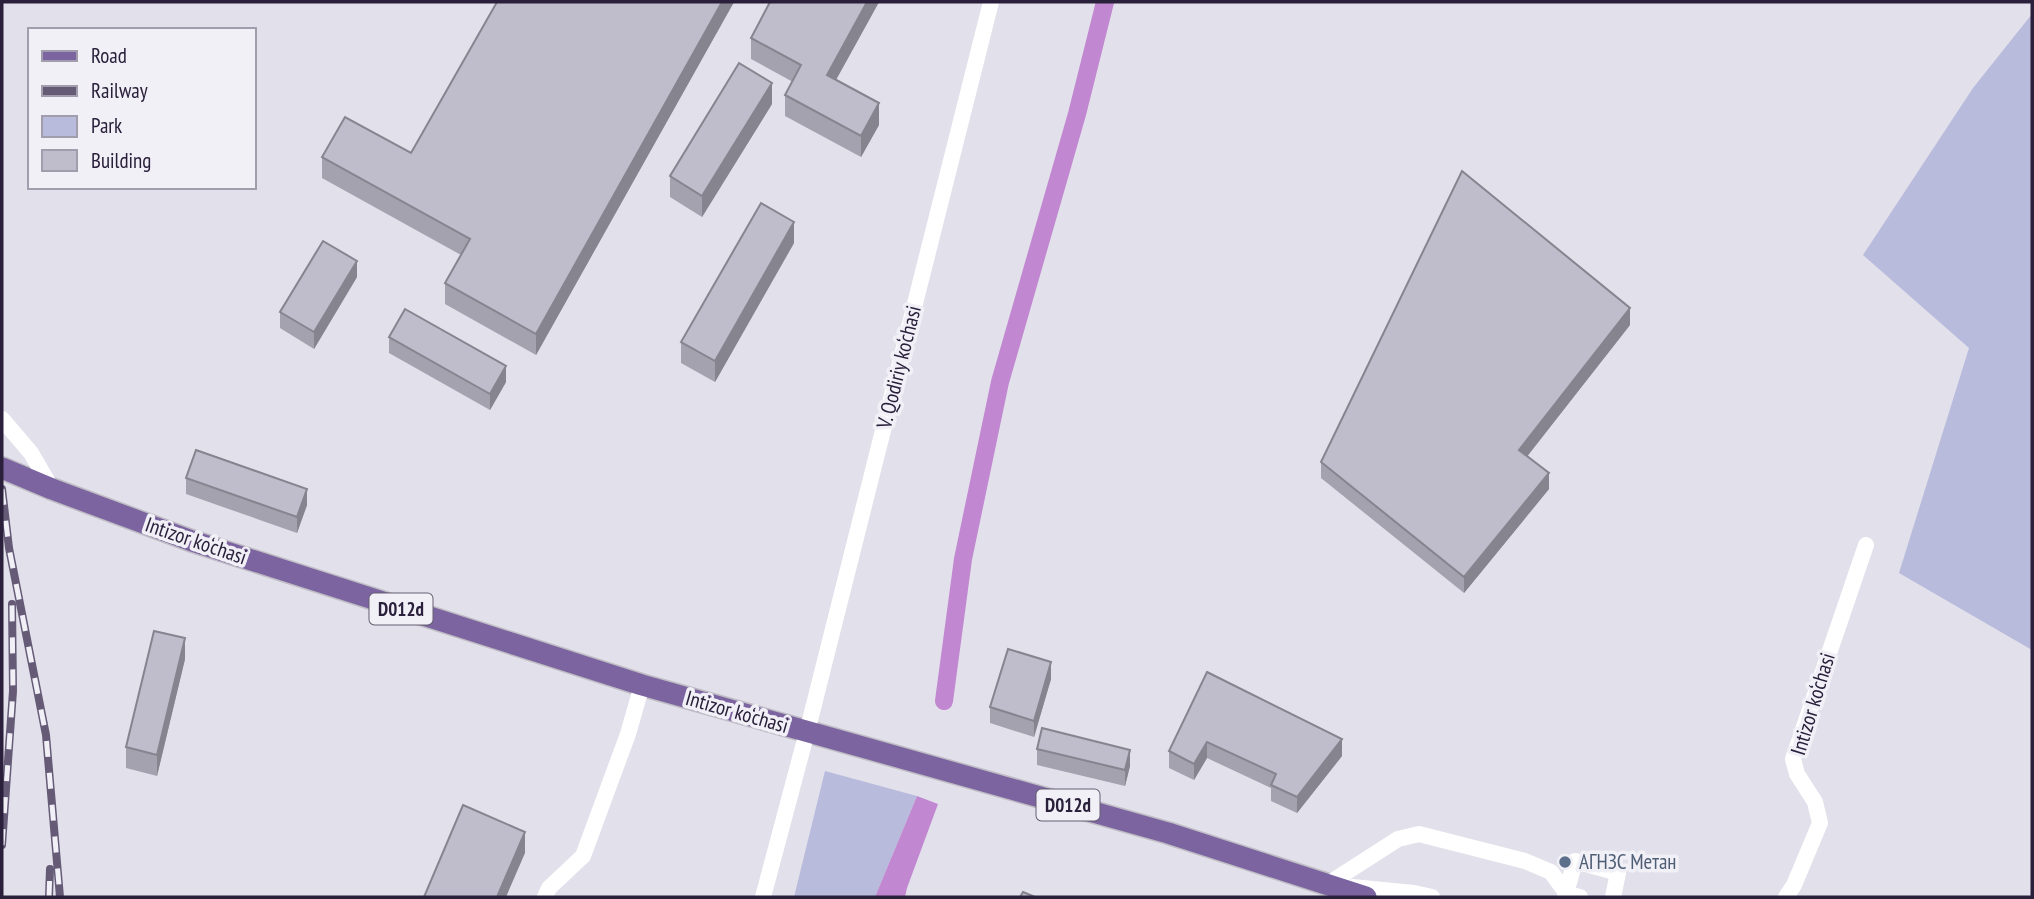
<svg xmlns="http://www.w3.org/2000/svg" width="2034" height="899" font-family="'PT Sans Narrow',sans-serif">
  <rect width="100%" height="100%" fill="#e2e0eb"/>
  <g fill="#b8bbdc">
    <path d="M 2032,14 L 2032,650 L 1899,573 L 1969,348 L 1863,255 L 1973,88 Z"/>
    <path d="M 825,771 L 917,796 L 875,897 L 794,897 Z"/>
  </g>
  <path fill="#c187d0" d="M 917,796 L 938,804 L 907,888 L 905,897 L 875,897 Z"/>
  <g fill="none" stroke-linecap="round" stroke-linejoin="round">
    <path stroke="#c187d0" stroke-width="18" d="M 944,701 L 963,559 L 1000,382 L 1077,114 L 1105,2"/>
    <g stroke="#bfbcc4" stroke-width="24">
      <path id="major" d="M 2,468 L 52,489 L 192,541 L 642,685 L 1168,833 L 1366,897"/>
    </g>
    <g stroke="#fff" stroke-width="16">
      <path d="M 2,419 L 31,453 L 52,489"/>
      <path d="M 1328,884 L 1398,839 L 1419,834 L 1525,861 L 1551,872 L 1567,894 L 1580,897"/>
      <path d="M 1352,887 L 1414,893 L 1432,897"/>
      <path d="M 545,897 L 549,888 L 583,856 L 628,734 L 642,685"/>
      <path d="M 763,897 L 807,732 L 991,2"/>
      <path d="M 1565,897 L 1575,861 L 1618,873 L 1613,897"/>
      <path d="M 1786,897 L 1794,885 L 1820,823 L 1815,802 L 1797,774 L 1793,759 L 1866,545"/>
    </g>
    <use href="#major" stroke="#7b64a0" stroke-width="21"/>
    <g stroke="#655b77" stroke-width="8">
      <g id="rail">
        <path d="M 2,489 L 9,548 L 46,735 L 60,897"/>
        <path d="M 2,845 L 13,691 L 12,604"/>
        <path d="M 49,897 L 50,869"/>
      </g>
    </g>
    <use href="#rail" stroke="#f1f0f7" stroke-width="5" stroke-dasharray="16" stroke-linecap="butt"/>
  </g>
  <g fill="#a4a2af">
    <path d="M 497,2 L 734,2 L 536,355 L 445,304 L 445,283 L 461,255 L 322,178 L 322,157 L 411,153 Z"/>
    <path d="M 770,2 L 879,2 L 836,80 L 879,125 L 861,157 L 785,116 L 785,95 L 793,82 L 751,59 L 751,38 Z"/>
    <path d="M 772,104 L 702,217 L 670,197 L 670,176 Z"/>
    <path d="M 794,243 L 715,382 L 681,363 L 681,342 Z"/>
    <path d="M 357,277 L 314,349 L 280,328 L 280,312 Z"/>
    <path d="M 1630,325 L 1527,456 L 1549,489 L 1464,593 L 1321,478 L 1321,462 Z"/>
    <path d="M 389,337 L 506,382 L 490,410 L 389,353 Z"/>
    <path d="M 186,478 L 307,505 L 297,533 L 186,494 Z"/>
    <path d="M 185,659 L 157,776 L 126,768 L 126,747 Z"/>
    <path d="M 1207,672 L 1342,756 L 1297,813 L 1271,801 L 1271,788 L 1207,758 L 1194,780 L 1169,768 L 1169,751 Z"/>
    <path d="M 1051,679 L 1034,737 L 990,723 L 990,707 Z"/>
    <path d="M 1037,749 L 1130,766 L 1125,786 L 1037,765 Z"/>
  </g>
  <g fill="#86848e">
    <path d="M 722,2 L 734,2 L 536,355 L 536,334 Z"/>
    <path d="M 867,2 L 879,2 L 827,96 L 827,75 Z"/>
    <path d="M 772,83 L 772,104 L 702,217 L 702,196 Z"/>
    <path d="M 879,103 L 879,125 L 861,157 L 861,136 Z"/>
    <path d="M 794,222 L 794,243 L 715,382 L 715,361 Z"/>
    <path d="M 357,261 L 357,277 L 314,349 L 314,332 Z"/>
    <path d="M 1630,308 L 1630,325 L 1519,467 L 1519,450 Z"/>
    <path d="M 506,366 L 506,382 L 490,410 L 490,394 Z"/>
    <path d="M 1549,473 L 1549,489 L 1464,593 L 1464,577 Z"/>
    <path d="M 307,489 L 307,505 L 297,533 L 297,517 Z"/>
    <path d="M 185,638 L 185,659 L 157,776 L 157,755 Z"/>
    <path d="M 1051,662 L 1051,679 L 1034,737 L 1034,721 Z"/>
    <path d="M 1342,739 L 1342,756 L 1297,813 L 1297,797 Z"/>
    <path d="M 1207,742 L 1207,758 L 1194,780 L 1194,764 Z"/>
    <path d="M 1130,750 L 1130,766 L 1125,786 L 1125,770 Z"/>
    <path d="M 525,832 L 525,853 L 506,897 L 497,897 Z"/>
  </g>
  <g fill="#bfbccb" stroke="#86848e" stroke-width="2">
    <path d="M 497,2 L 722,2 L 536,334 L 445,283 L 470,239 L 322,157 L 345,117 L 411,153 Z"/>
    <path d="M 770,2 L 867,2 L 827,75 L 879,103 L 861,136 L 785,95 L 801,65 L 751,38 Z"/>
    <path d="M 739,63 L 772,83 L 702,196 L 670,176 Z"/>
    <path d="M 1462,171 L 1630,308 L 1519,450 L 1549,473 L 1464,577 L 1321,462 Z"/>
    <path d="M 761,203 L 794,222 L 715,361 L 681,342 Z"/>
    <path d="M 323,241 L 357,261 L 314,332 L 280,312 Z"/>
    <path d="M 405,309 L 506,366 L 490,394 L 389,337 Z"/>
    <path d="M 196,450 L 307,489 L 297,517 L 186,478 Z"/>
    <path d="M 154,631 L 185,638 L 157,755 L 126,747 Z"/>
    <path d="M 1008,649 L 1051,662 L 1034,721 L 990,707 Z"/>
    <path d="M 1207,672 L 1342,739 L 1297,797 L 1271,785 L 1276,774 L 1207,742 L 1194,764 L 1169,751 Z"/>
    <path d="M 1042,728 L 1130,750 L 1125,770 L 1037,749 Z"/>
    <path d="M 463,805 L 525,832 L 497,897 L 424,897 Z"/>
    <path d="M 1023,892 L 1035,897 L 1020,897 Z"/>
  </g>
  <circle fill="#5c6f8a" stroke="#f1f0f7" stroke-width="2.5" cx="1565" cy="862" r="7"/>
  <g text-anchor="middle" stroke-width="7" stroke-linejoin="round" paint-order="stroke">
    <g fill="#f1f0f7" stroke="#665e73" stroke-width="2">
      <rect x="369.5" y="593.5" width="63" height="31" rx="5"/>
      <rect x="1036.5" y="789.5" width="63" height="31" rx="5"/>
    </g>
    <g font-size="19" font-weight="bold" fill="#2a203b">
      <text x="401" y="616">D012d</text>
      <text x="1068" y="812">D012d</text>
    </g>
    <g font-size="21" fill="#2a203b" stroke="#f1f0f7">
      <text transform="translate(899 367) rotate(-76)" y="7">V. Qodiriy ko‘chasi</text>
      <text transform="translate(196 541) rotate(19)" y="7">Intizor ko‘chasi</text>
      <text transform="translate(1813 704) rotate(-73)" y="7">Intizor ko‘chasi</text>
      <text transform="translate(737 712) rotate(16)" y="7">Intizor ko‘chasi</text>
    </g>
    <g font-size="21" fill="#4e5e75" stroke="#f1f0f7" text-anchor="start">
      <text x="1579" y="869">АГНЗС Метан</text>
    </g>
  </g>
  <rect width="2034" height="899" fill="none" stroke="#2a203b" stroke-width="7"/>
  <rect x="28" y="28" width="228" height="161" fill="#f1f0f7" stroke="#a19dac" stroke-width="2"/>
  <rect x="42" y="51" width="35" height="10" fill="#7b64a0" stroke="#a19dac" stroke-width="2"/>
  <text x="91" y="63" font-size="21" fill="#2a203b">Road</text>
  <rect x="42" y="86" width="35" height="10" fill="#655b77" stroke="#a19dac" stroke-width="2"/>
  <text x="91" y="98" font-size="21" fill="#2a203b">Railway</text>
  <rect x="42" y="116" width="35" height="21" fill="#b8bbdc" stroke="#a19dac" stroke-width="2"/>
  <text x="91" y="133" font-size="21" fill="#2a203b">Park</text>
  <rect x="42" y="150" width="35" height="21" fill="#bfbccb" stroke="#a19dac" stroke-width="2"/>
  <text x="91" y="168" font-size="21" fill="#2a203b">Building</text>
</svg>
